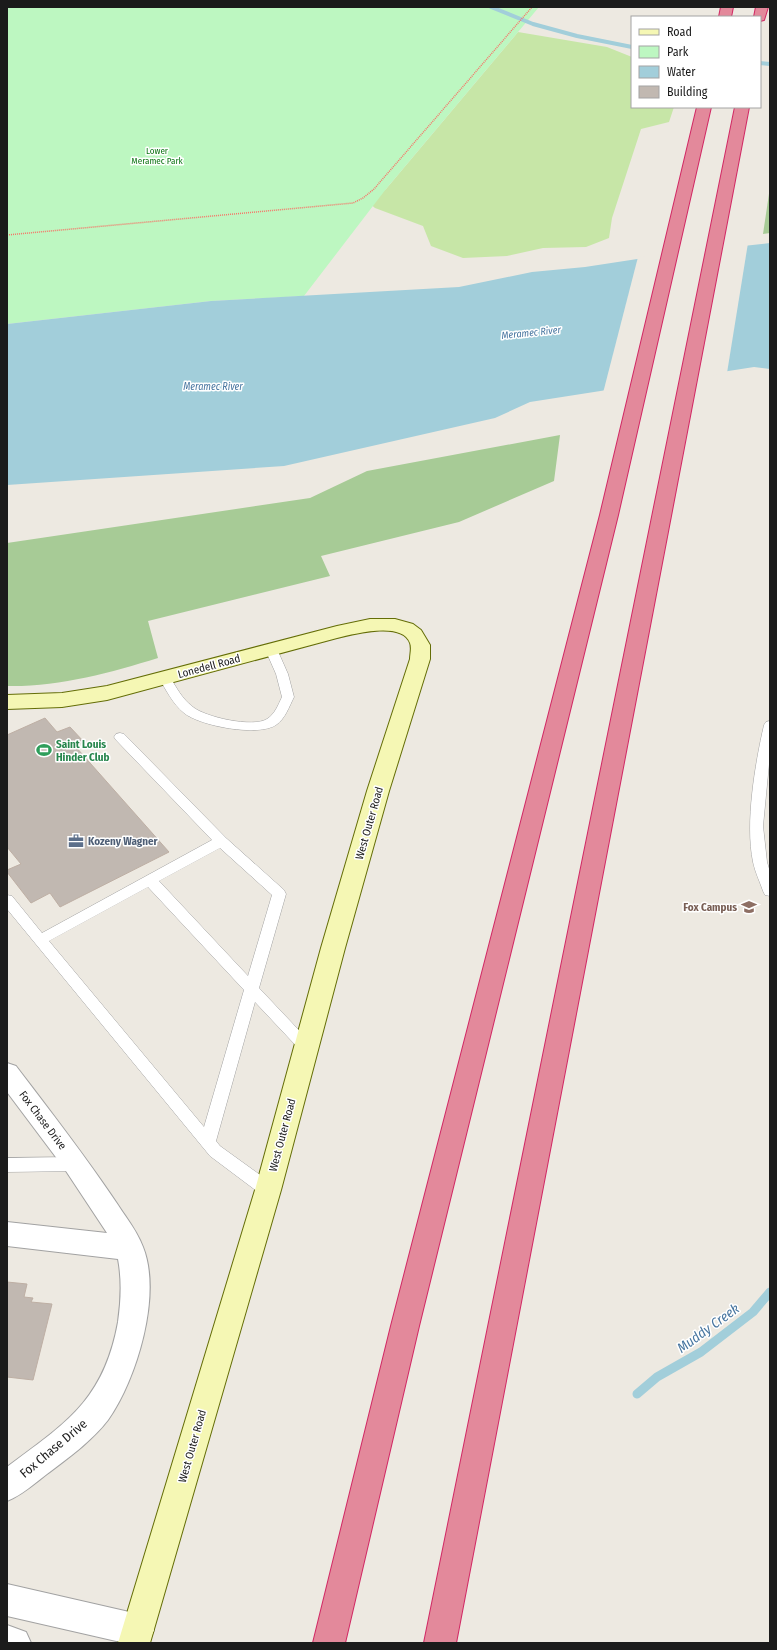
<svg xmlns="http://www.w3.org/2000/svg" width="777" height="1650" font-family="'Fira Sans Condensed',sans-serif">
  <rect width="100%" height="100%" fill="#ede9e1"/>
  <path fill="#c7e6a7" d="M 518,32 L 607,47 L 632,57 L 632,107 L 674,107 L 669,122 L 641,129 L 612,218 L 609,238 L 586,247 L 543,248 L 507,256 L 463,258 L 431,246 L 423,226 L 375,208 L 368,202 L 386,189 Z"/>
  <g fill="#a7cb96">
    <path d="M 770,187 L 770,233 L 763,234 Z"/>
    <path d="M 560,435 L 554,481 L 459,522 L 321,556 L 330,576 L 148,621 L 158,658 C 110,673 58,687 7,686 L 7,543 L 310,498 L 367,471 Z"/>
  </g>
  <path fill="#bdf7c1" d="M 7,7 L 539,7 L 386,189 L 304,296 L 211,301 L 7,324 Z"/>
  <path fill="#a2ceda" d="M 770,243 L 770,369 L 754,367 L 530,402 L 495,418 L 284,466 L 7,485 L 7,324 L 211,301 L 459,287 L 532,272 L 585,267 L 670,254 Z"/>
  <path fill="#ede9e1" d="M 748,243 L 727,373 L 603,393 L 638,257 Z"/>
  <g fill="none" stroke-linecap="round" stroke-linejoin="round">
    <g stroke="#a2ceda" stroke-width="4">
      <path d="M 491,7 L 533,24 L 577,36 L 632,47"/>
      <path d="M 760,63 L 770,64"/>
    </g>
    <path stroke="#a2ceda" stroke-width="9" d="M 637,1394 L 657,1377 L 701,1352 L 753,1312 L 770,1292"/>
  </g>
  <g fill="#c1b8b1" stroke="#beafa4">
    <path d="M 45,718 L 57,732 L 70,727 L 84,742 L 75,746 L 169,852 L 60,907 L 50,893 L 31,903 L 7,872 L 7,870 L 21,864 L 7,847 L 7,735 Z"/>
    <path d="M 7,1282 L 27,1284 L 24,1297 L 33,1298 L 31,1302 L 52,1304 L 33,1380 L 7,1377 Z"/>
  </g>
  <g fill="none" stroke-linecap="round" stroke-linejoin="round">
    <g stroke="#a2a2a2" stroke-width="1">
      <g id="lane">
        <path d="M 271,645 L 275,646 L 277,649 L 288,674 L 294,697 C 289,707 285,719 276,725 C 258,737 200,726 184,713 C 173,704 166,690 159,678 L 161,675 L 169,675 C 176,687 182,699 193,707 C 205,717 253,728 267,719 C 275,714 278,705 282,697 L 276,674 L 265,649 L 267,646 Z"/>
        <path d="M 770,721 L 770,754 L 763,826 L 767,862 L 770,872 L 770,896 L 765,895 L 763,891 C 760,882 755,872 753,862 C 745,823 755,764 764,725 L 766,722 Z"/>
        <path d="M 120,733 L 124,734 L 226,838 L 284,890 L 286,894 L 259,988 L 311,1043 L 313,1047 L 311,1051 L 306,1053 L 301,1051 L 255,1002 L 216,1141 L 220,1146 L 274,1185 L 276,1190 L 274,1195 L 268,1197 L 262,1195 L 210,1156 L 7,909 L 7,895 L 12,896 L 42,933 L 212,840 L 116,740 L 114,737 L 116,734 ZM 220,848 L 272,895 L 248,976 L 159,881 ZM 148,887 L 244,990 L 204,1127 L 49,941 Z"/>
        <path d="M 76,1157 L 81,1159 L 84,1164 L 81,1169 L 76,1171 L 7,1172 L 7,1158 Z"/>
      </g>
    </g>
    <g stroke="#a2a2a2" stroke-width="2">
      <g id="street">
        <path d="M 7,1063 L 16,1066 C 51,1112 86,1157 118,1205 C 127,1219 137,1231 143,1247 C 162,1295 137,1379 108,1420 C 92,1441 68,1458 47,1474 C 34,1484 22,1495 7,1501 L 7,1467 C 66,1423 104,1400 118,1322 C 121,1301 122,1280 118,1259 L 7,1246 L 7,1222 L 107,1233 L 64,1168 L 7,1092 Z"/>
        <path d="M 7,1584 L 138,1614 L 149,1619 L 154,1630 L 149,1641 L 145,1643 L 125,1643 L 7,1616 Z"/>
        <path d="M 7,1625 L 26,1632 L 31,1643 L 7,1643 Z"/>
      </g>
    </g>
    <g stroke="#646d07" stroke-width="2">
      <path id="secondary" d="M 370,619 L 395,619 L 413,624 L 421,630 L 430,645 L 430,659 L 389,791 L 345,948 L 281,1190 L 150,1643 L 118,1643 L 255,1190 L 321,948 L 367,791 L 410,659 C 410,654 412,648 410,643 C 402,621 354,634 337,638 L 107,700 L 62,707 L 7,709 L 7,695 L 62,693 L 107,686 L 337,626 Z"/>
    </g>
    <g stroke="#d12864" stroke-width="2">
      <g id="highway">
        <path d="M 721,7 L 733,7 L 731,17 L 719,17 Z"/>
        <path d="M 756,7 L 768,7 L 764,20 L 760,21 L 760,17 L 754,17 Z"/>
        <path d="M 697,107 L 711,107 L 618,515 L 419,1326 L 345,1643 L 313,1643 L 391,1326 L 600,515 Z"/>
        <path d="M 735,107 L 749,107 L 456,1643 L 424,1643 Z"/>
      </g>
    </g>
    <path stroke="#f67569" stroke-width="1.5" stroke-dasharray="1 1" stroke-linecap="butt" d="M 7,235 L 353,203 L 363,198 L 374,189 L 532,7"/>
    <use href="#lane" fill="#fff" fill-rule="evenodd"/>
    <use href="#street" fill="#fff" fill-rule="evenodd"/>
    <use href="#secondary" fill="#f5f7b4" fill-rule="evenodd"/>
    <use href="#highway" fill="#e3899b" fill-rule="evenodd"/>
  </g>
  <defs>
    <g id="stadium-bare" transform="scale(1.2)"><path d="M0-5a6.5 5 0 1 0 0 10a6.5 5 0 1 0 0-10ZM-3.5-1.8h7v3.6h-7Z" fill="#2e9e5b" stroke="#fff" stroke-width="2.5" paint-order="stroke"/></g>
    <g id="office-bare" transform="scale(1.2)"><path d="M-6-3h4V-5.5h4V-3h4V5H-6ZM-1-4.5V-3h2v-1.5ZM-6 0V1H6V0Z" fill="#5c6f8a" stroke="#fff" stroke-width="2.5" paint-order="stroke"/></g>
    <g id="school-bare" transform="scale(1.2)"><path d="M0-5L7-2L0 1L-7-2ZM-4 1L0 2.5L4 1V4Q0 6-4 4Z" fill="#8d6e63" stroke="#fff" stroke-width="2.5" paint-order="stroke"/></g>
  </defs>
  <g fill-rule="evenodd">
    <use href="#stadium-bare" x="44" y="750"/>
    <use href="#office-bare" x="76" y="841"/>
    <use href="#school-bare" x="749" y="907"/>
  </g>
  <g text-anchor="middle" stroke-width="3" stroke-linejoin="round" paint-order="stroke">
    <g font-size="9" fill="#0e7515" stroke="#fff">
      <text x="157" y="154">Lower<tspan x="157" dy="10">Meramec Park</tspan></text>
    </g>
    <g font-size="10" font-style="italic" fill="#4876a0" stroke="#fff">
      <text transform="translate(531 332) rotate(-6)" y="4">Meramec River</text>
      <text x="213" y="390">Meramec River</text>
    </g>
    <g font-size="11" fill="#1b1b1b" stroke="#fff">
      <text transform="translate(209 666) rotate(-15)" y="4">Lonedell Road</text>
      <text transform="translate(369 823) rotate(-74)" y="4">West Outer Road</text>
      <text transform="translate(43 1120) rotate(53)" y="4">Fox Chase Drive</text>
      <text transform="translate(282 1135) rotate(-75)" y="4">West Outer Road</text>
      <text transform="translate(192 1446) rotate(-74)" y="4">West Outer Road</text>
    </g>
    <g font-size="11" font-weight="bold" fill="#27864d" stroke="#fff" text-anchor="start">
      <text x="56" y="748">Saint Louis<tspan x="56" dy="13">Hinder Club</tspan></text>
    </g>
    <g font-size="11" font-weight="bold" fill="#4e5e75" stroke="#fff" text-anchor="start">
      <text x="88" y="845">Kozeny Wagner</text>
    </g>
    <g font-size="11" font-weight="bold" fill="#785e54" stroke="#fff" text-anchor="end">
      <text x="737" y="911">Fox Campus</text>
    </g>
    <g font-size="13" fill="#1b1b1b" stroke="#fff">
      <text transform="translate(53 1448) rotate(-40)" y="5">Fox Chase Drive</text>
    </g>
    <g font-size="14" font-style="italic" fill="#4876a0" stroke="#fff">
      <text transform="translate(708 1328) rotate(-36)" y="5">Muddy Creek</text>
    </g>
  </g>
  <rect width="777" height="1650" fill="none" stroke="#1b1b1b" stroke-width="16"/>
  <rect x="631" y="16" width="130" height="92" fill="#ffffff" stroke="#a4a4a4"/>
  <rect x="639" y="29" width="20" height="6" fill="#f5f7b4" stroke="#a4a4a4"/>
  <text x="667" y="36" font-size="12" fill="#1b1b1b">Road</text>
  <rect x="639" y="46" width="20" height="12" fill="#bdf7c1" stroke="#a4a4a4"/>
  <text x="667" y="56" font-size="12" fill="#1b1b1b">Park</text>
  <rect x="639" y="66" width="20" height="12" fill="#a2ceda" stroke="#a4a4a4"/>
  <text x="667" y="76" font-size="12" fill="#1b1b1b">Water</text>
  <rect x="639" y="86" width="20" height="12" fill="#c1b8b1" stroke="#a4a4a4"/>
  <text x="667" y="96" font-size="12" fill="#1b1b1b">Building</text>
</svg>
